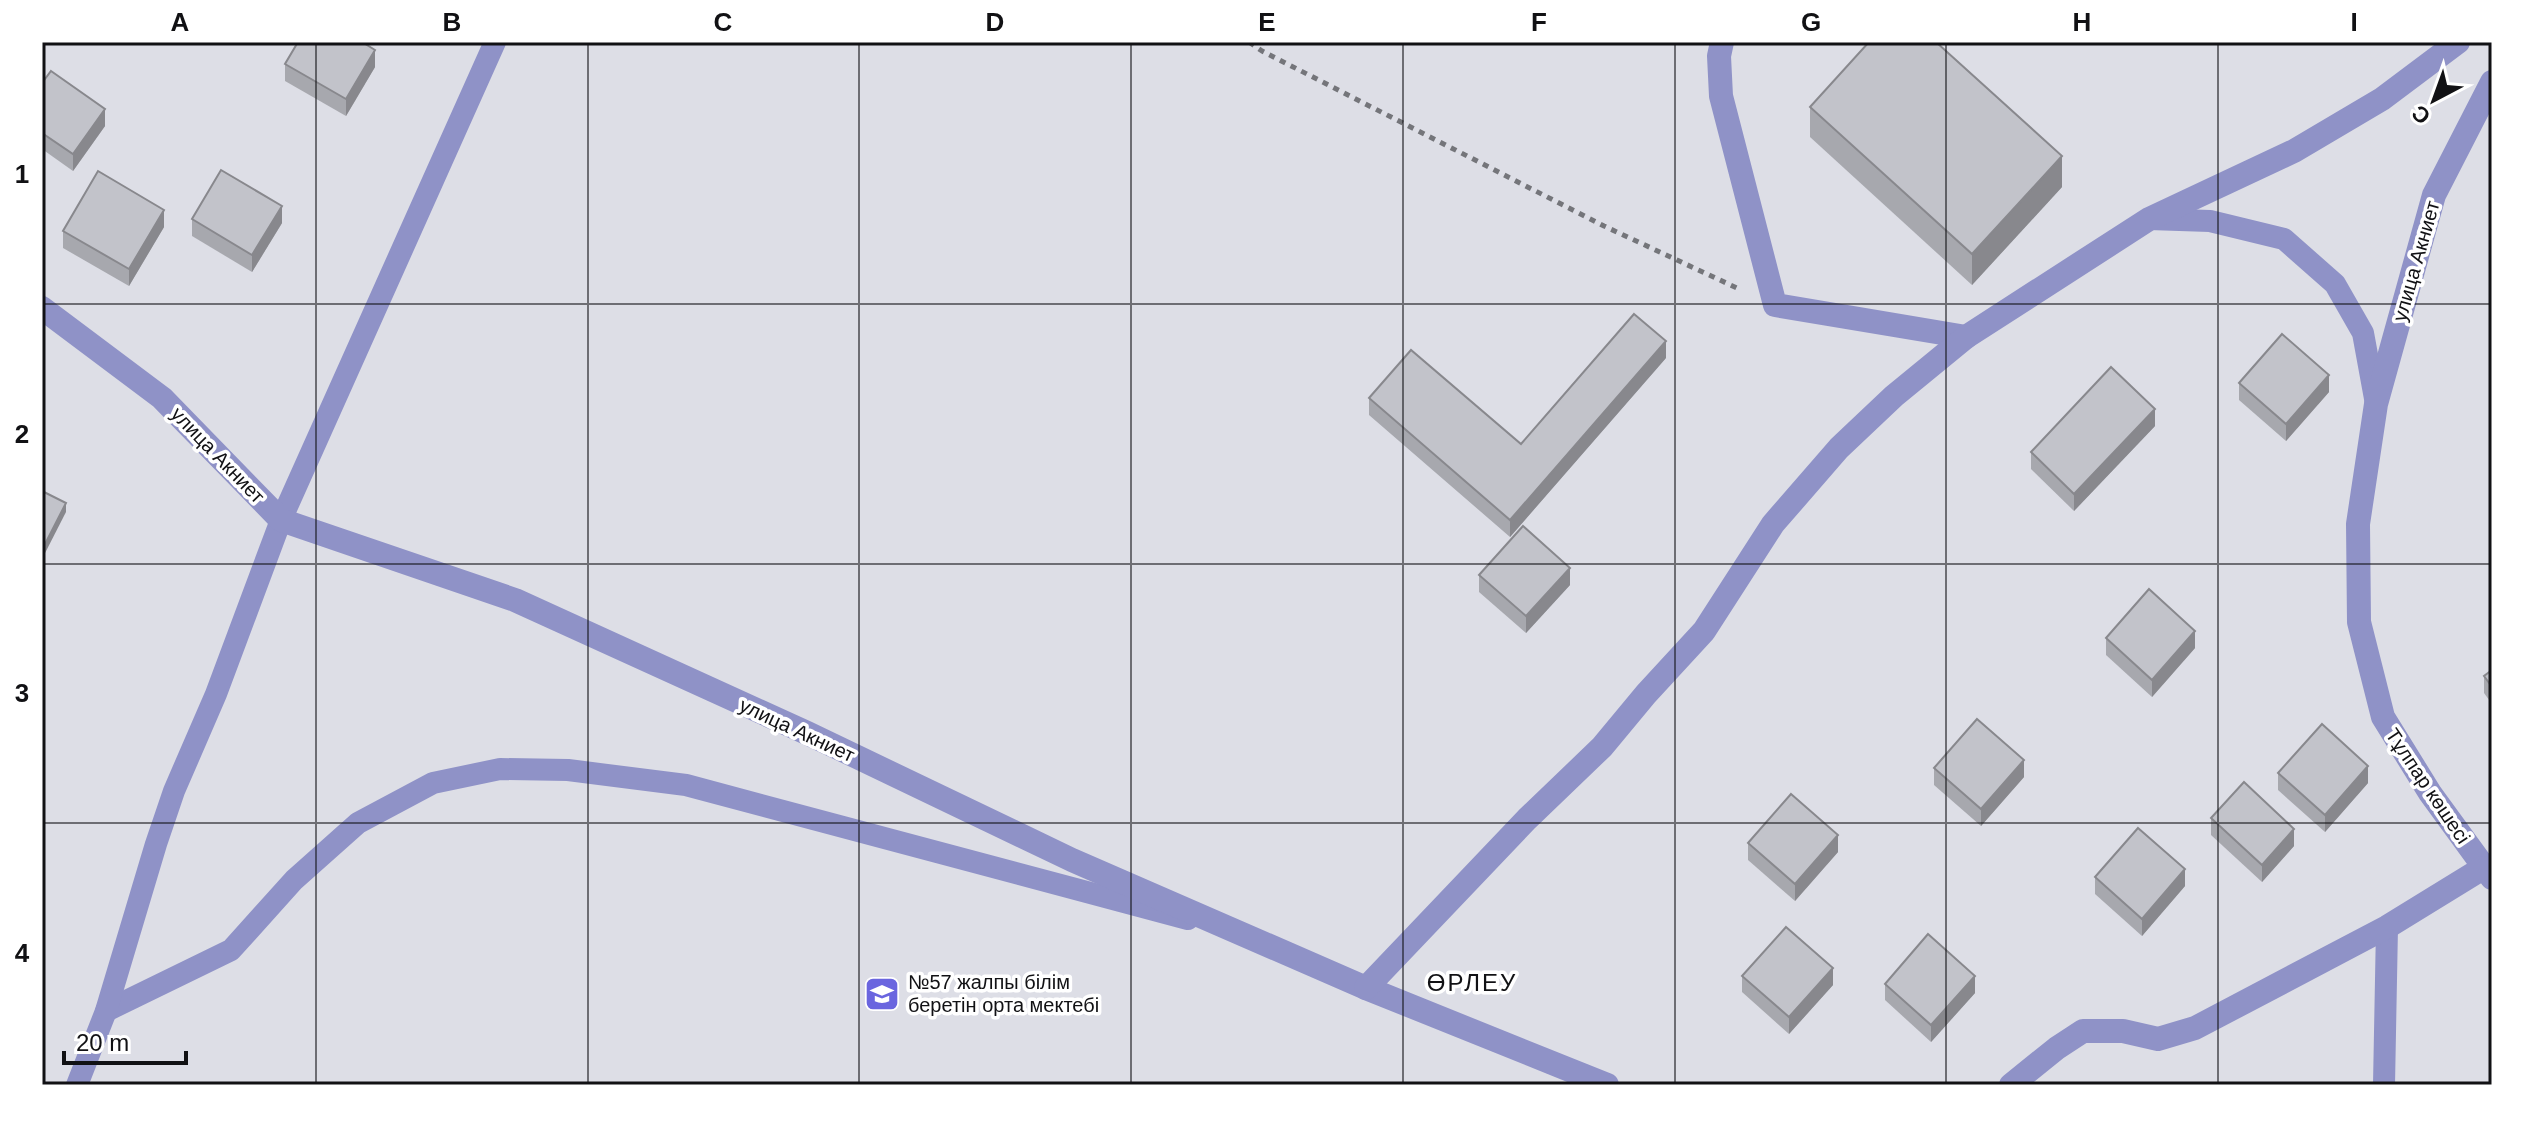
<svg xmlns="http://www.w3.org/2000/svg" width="2534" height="1127" font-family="Arial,sans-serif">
  <rect width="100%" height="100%" fill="#dddee6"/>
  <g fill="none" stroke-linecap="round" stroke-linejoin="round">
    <path stroke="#74757a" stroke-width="5" stroke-dasharray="6 6" stroke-linecap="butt" d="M 1249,42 L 1262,51 L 1604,226 L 1737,288"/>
    <g stroke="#8f92c7" stroke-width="22">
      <path d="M 2149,219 L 2210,221 L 2284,239 L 2335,284 L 2363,333 L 2376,404"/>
      <path d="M 106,1011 L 231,950 L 294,880 L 358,823 L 433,783 L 500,769 L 568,770 L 686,785 L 1188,919"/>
      <path d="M 77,1085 L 106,1011 L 156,844 L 174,791 L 216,694 L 281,520 L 495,42"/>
      <path d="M 2384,1085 L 2387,927"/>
    </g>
    <g stroke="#8f92c7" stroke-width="24">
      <path d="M 1722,42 L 1719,56 L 1721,96 L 1775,305 L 1966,337"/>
      <path d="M 2492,82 L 2434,195 L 2376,404 L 2358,524 L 2359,622 L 2383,717 L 2430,793 L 2492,878"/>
      <path d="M 42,308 L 162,398 L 281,520 L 515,600 L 807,733 L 1072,860 L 1366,988 L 1607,1085"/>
      <path d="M 1366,988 L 1527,819 L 1602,747 L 1646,694 L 1704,631 L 1773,524 L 1839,448 L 1894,396 L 1966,337 L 2149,219 L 2294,151 L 2382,99 L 2458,42"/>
      <path d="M 2011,1085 L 2057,1048 L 2083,1031 L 2123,1031 L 2158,1039 L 2195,1028 L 2387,927 L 2483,868"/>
    </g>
  </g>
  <g fill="#a7a8ae">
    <path d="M 285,64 L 375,67 L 346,116 L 285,81 Z"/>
    <path d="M 42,83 L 105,126 L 73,171 L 42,149 Z"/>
    <path d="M 1810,107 L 2062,187 L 1972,285 L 1810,137 Z"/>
    <path d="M 192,219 L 282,223 L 252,272 L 192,236 Z"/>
    <path d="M 164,227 L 129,286 L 63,248 L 63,231 Z"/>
    <path d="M 1666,358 L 1510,537 L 1369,415 L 1369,398 L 1521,444 Z"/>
    <path d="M 2239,383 L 2329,392 L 2286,441 L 2239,400 Z"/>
    <path d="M 2155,426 L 2074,511 L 2031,469 L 2031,452 Z"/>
    <path d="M 1479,575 L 1570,585 L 1526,633 L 1479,592 Z"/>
    <path d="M 2106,638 L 2195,648 L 2152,697 L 2106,655 Z"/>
    <path d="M 2492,670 L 2492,704 L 2484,693 L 2484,676 Z"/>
    <path d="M 1934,768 L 2024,777 L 1981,826 L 1934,785 Z"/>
    <path d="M 2278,773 L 2368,783 L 2325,832 L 2278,790 Z"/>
    <path d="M 2211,818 L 2294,846 L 2262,882 L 2211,835 Z"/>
    <path d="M 1748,843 L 1838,852 L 1795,901 L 1748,860 Z"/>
    <path d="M 2095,877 L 2185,886 L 2142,936 L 2095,894 Z"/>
    <path d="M 1742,976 L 1833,985 L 1789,1034 L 1742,992 Z"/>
    <path d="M 1885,984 L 1975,993 L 1931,1042 L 1885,1000 Z"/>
  </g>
  <g fill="#88888d">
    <path d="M 375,50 L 375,67 L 346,116 L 346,99 Z"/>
    <path d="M 105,109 L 105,126 L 73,171 L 73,154 Z"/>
    <path d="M 2062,156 L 2062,187 L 1972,285 L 1972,254 Z"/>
    <path d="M 282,206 L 282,223 L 252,272 L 252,255 Z"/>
    <path d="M 164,210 L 164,227 L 129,286 L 129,269 Z"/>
    <path d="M 1666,341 L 1666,358 L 1510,537 L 1510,520 Z"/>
    <path d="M 2329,375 L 2329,392 L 2286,441 L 2286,424 Z"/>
    <path d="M 2155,409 L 2155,426 L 2074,511 L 2074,494 Z"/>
    <path d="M 66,503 L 66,512 L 42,559 L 42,550 Z"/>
    <path d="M 1570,568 L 1570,585 L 1526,633 L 1526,616 Z"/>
    <path d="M 2195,631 L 2195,648 L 2152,697 L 2152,680 Z"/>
    <path d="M 2024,760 L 2024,777 L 1981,826 L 1981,809 Z"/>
    <path d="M 2368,766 L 2368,783 L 2325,832 L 2325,815 Z"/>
    <path d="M 2294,829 L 2294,846 L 2262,882 L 2262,865 Z"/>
    <path d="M 1838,835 L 1838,852 L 1795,901 L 1795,884 Z"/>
    <path d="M 2185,869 L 2185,886 L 2142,936 L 2142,919 Z"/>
    <path d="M 1833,968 L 1833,985 L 1789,1034 L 1789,1017 Z"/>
    <path d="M 1975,976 L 1975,993 L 1931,1042 L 1931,1025 Z"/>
  </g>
  <g fill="#c2c3ca" stroke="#88888d" stroke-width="2">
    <path d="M 298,42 L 362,42 L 375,50 L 346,99 L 285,64 Z"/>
    <path d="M 1869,42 L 1936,42 L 2062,156 L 1972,254 L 1810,107 Z"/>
    <path d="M 51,71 L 105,109 L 73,154 L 42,133 L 42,83 Z"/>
    <path d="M 221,170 L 282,206 L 252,255 L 192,219 Z"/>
    <path d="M 98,171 L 164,210 L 129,269 L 63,231 Z"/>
    <path d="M 1634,314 L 1666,341 L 1510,520 L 1369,398 L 1411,350 L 1521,444 Z"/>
    <path d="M 2282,334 L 2329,375 L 2286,424 L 2239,383 Z"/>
    <path d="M 2111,367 L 2155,409 L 2074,494 L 2031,452 Z"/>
    <path d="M 42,491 L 66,503 L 42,550 Z"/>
    <path d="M 1523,526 L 1570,568 L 1526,616 L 1479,575 Z"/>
    <path d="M 2149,589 L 2195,631 L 2152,680 L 2106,638 Z"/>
    <path d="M 2492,670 L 2492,687 L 2484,676 Z"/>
    <path d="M 1977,719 L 2024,760 L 1981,809 L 1934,768 Z"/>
    <path d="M 2322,724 L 2368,766 L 2325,815 L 2278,773 Z"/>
    <path d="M 2244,782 L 2294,829 L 2262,865 L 2211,818 Z"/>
    <path d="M 1791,794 L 1838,835 L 1795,884 L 1748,843 Z"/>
    <path d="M 2138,828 L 2185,869 L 2142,919 L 2095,877 Z"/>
    <path d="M 1786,927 L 1833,968 L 1789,1017 L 1742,976 Z"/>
    <path d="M 1928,934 L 1975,976 L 1931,1025 L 1885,984 Z"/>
  </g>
  <path fill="none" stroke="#111114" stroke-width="2" stroke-opacity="0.55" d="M 316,42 L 316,1085M 588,42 L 588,1085M 859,42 L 859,1085M 1131,42 L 1131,1085M 1403,42 L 1403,1085M 1675,42 L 1675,1085M 1946,42 L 1946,1085M 2218,42 L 2218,1085M 42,304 L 2492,304M 42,564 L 2492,564M 42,823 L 2492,823"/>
  <defs>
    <g id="school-square" transform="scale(1.8)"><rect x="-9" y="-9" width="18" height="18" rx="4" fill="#6a65df" stroke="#fff"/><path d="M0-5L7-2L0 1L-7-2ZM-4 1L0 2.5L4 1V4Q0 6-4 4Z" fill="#fff"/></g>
  </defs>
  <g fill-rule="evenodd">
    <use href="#school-square" x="882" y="994"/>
  </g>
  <g text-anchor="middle" stroke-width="7" stroke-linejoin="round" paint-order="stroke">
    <g font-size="20" fill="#111114" stroke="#fff">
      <text transform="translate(2416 261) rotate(-74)" y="7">улица Акниет</text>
      <text transform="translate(218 455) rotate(46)" y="7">улица Акниет</text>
      <text transform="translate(797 730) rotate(25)" y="7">улица Акниет</text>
      <text transform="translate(2428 786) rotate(56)" y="7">Тұлпар көшесі</text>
    </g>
    <g font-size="20" fill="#111114" stroke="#fff" text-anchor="start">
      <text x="908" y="989">№57 жалпы білім<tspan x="908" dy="23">беретін орта мектебі</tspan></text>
    </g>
    <g font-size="24" letter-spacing="2" fill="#111114" stroke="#fff">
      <text x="1472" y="991">ӨРЛЕУ</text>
    </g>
  </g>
  <rect width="2534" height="1127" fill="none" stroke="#ffffff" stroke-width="88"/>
  <g transform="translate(2434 100) rotate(221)" stroke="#ffffff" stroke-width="6" paint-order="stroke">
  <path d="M0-6L14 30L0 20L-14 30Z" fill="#111114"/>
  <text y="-12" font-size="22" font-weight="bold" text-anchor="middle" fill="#111114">С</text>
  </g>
  <path d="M64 1051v12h122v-12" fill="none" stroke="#111114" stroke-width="4"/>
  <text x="76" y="1051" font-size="24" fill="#111114" stroke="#ffffff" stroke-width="6" paint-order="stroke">20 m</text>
  <rect x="44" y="44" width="2446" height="1039" fill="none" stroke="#111114" stroke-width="3"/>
  <g font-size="26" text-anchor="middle" font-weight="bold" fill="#111114">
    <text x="180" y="31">A</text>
    <text x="452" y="31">B</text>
    <text x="723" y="31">C</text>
    <text x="995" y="31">D</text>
    <text x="1267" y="31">E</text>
    <text x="1539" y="31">F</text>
    <text x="1811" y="31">G</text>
    <text x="2082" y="31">H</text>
    <text x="2354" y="31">I</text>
    <text x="22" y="183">1</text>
    <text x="22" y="443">2</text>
    <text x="22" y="702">3</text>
    <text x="22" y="962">4</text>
  </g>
</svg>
